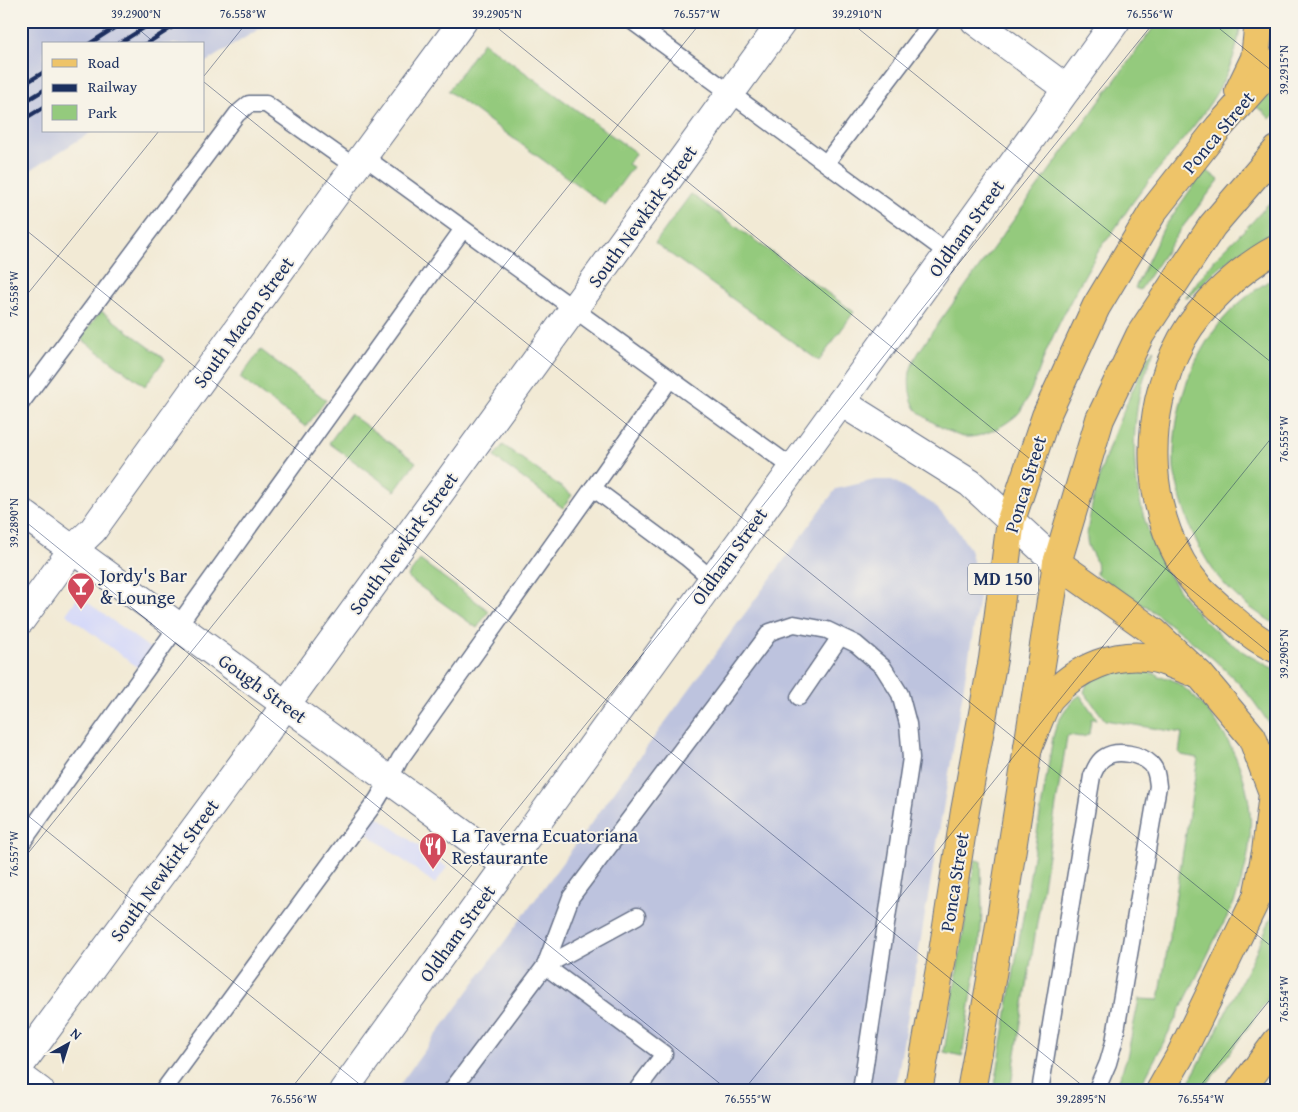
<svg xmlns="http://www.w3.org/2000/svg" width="1298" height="1112" font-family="'Gentium Book Plus',serif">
  <rect width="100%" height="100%" fill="#f7f3e8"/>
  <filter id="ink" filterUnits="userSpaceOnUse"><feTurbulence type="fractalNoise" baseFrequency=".02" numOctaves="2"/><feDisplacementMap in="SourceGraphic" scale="10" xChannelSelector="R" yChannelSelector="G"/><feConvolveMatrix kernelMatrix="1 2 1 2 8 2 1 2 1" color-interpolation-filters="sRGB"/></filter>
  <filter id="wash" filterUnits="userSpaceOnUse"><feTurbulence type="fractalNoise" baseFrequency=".0096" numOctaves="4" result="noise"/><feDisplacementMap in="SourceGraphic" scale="20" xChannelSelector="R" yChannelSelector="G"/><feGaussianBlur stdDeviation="1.12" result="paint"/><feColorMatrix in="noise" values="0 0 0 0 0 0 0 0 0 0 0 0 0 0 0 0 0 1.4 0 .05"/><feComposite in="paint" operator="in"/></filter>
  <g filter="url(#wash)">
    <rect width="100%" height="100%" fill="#f2ead5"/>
    <g fill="#d4d8f9">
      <path d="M 79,596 L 155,652 L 141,670 L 66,614 Z"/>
      <path d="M 373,813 L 447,867 L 435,884 L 361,829 Z"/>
    </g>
    <g fill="#bdc3de">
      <path d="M 21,21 L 272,21 L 204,63 L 204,44 L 44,44 L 44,131 L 93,131 L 21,176 Z"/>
      <path d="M 875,480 L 892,480 L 933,504 L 955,527 L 970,549 L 980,591 L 895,1091 L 395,1091 L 836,489 Z"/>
    </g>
    <g fill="#94ca7d" stroke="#587c6e">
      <path d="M 1158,21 L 1241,21 C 1235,91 1182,137 1142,190 C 1129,206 1119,224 1107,240 L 1104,242 C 1084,275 1066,308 1050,343 C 1041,361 1030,402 1017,415 C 1004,426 983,438 965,437 C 955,437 922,417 916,409 C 910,400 908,383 910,372 C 913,358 923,347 930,335 Z"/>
      <path d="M 483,42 L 636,153 L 628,164 L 633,167 L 605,205 L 448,91 Z"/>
      <path d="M 1277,83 L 1277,112 L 1270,119 L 1263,111 L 1256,107 Z"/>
      <path d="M 1205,169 L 1219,180 L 1181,229 L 1140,290 L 1135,288 L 1163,229 Z"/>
      <path d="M 691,194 L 854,312 L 819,361 L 655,243 Z"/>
      <path d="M 1277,194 L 1277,230 C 1255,241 1233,256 1215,272 C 1205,281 1197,291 1185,298 L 1216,258 L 1254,220 Z"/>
      <path d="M 1277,275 L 1277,625 C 1258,614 1241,602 1226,586 C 1202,560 1188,526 1179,492 C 1178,485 1175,477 1174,469 C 1172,419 1186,367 1217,327 C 1233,305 1255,290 1277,275 Z"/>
      <path d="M 101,311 L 165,359 L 145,386 L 80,338 Z"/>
      <path d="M 1154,349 C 1149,365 1142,381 1139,397 C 1118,510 1169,622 1277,670 L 1277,742 C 1273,729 1267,720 1259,709 C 1230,666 1186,638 1146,606 L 1139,605 L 1096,574 C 1100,558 1087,552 1087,539 C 1086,535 1088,531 1088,527 C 1097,467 1123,409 1149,355 Z"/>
      <path d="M 261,350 L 326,400 L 306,427 L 240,378 Z"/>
      <path d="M 350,414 L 416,462 L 395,491 L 329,443 Z"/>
      <path d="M 503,445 L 572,495 L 563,508 L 494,457 Z"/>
      <path d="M 420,560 L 489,611 L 477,628 L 407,577 Z"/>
      <path d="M 1136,670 L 1157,674 L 1158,677 C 1163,678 1164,677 1168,678 C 1186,685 1210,712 1220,728 C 1257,786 1259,842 1233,905 C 1225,922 1215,938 1207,956 C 1185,1001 1162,1046 1138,1091 L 1115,1091 L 1127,1057 L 1139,999 L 1159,1000 L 1198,758 L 1181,755 L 1179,753 L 1182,733 L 1105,720 L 1084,692 L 1088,681 L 1112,671 Z"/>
      <path d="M 1080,695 L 1097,719 L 1091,719 L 1089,734 C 1083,739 1076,736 1069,735 L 1067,737 L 1010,1091 L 994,1091 L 1053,737 C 1057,720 1066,705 1080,695 Z"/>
      <path d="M 975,860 L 981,861 L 982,912 L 980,942 L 962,1056 L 944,1052 Z"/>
      <path d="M 1277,905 L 1277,987 L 1202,1091 L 1184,1091 L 1212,1040 L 1254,956 Z"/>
    </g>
  </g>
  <g filter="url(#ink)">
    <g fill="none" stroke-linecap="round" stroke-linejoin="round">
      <g stroke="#667088" stroke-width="19">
        <g id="service">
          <path d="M 632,21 L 948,253"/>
          <path d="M 363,156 L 793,468"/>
          <path d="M 826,163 L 933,21"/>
          <path d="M 21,403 L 237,114 L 249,104 L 266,104 L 355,167"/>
          <path d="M 593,488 L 670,379"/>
          <path d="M 799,697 L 840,637"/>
          <path d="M 21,844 L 463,229"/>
          <path d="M 545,966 L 571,897 L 770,632 L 794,624 L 827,630 L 856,644 L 883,667 L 900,694 L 908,724 L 911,758 L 861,1091"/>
          <path d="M 545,966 L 637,916"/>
          <path d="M 163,1091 L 377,800 L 389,780 L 400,759 L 593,488 L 686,557 L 712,579"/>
          <path d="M 451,1091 L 545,966 L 664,1054 L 636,1091"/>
          <path d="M 1040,1091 L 1092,776 C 1095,769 1098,761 1105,757 C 1117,749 1141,754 1151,764 C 1157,770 1157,779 1158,786 L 1114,1042 L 1108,1063 L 1096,1091"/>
        </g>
      </g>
      <g stroke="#667088" stroke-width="30">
        <g id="minor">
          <path d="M 975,21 L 1067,89"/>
          <path d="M 841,402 L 1116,21"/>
          <path d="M 21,512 L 506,865"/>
          <path d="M 21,620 L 73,549 L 93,530 L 100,520 L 336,193 L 463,21"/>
          <path d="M 21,1064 L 263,736 L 783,21"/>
          <path d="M 21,1077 L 40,1091"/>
        </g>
      </g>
      <g stroke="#667088" stroke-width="30">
        <path id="tertiary" d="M 343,1091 L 841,402 L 970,483 L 1057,563"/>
      </g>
      <g stroke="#667088" stroke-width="30">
        <g id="primary">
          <path d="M 1239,91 L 1255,58 L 1259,21"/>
          <path d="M 918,1091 L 943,952 L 965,811 L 993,659 L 1011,520 L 1046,416 L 1096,307 L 1154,210 L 1219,127 L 1277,62"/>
          <path d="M 971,1091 L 993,969 L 1057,563 L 1100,419 L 1140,335 L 1212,226 L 1277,150"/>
        </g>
      </g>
      <g stroke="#667088" stroke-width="30">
        <g id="motorway">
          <path d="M 1277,249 C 1242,267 1201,305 1182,339 C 1140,415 1143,521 1200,589 C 1205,595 1213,601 1219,607 C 1236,622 1255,640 1277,649"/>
          <path d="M 1057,563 L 1154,632 L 1200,675 L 1252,737 L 1273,793 L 1266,852 L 1257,897 L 1180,1056 L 1160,1091"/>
          <path d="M 1028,747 C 1034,734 1042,708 1050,698 C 1075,668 1118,650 1157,659 C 1168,662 1179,667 1190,671"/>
          <path d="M 1240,1091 L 1277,1041"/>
        </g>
      </g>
      <use href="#service" stroke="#fff" stroke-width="16"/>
      <use href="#minor" stroke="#fff" stroke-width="28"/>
      <use href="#tertiary" stroke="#fff" stroke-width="28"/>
      <use href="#primary" stroke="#eec469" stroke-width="28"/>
      <use href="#motorway" stroke="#eec469" stroke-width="28"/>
      <g stroke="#1b2f5e" stroke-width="4">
        <path d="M 89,44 L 125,21"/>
        <path d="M 118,44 L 155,21"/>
        <path d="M 146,44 L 182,21"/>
        <path d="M 21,86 L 44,72"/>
        <path d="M 21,104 L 44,90"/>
        <path d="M 21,121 L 44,107"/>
      </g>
    </g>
  </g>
  <path fill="none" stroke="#1b2f5e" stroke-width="1" stroke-opacity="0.45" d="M 129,21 L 156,44M 489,21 L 1277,659M 849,21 L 1277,367M 1210,21 L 1277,75M 204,76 L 248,21M 204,82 L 1277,951M 21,226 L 1089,1091M 21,302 L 159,131M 21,518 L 729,1091M 21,810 L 368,1091M 21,862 L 702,21M 289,1091 L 1155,21M 743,1091 L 1277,431M 1196,1091 L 1277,991"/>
  <defs>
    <g id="bar-pin" transform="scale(1.4375)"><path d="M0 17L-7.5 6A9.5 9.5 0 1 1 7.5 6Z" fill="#d1495b" stroke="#f7f3e8"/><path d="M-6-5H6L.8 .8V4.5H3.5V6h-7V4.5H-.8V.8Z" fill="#fff"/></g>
    <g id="restaurant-pin" transform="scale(1.4375)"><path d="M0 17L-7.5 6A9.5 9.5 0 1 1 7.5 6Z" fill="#d1495b" stroke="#f7f3e8"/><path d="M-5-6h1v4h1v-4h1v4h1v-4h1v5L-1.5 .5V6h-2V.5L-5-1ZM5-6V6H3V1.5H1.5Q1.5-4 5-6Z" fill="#fff"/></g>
  </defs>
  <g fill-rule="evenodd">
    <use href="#bar-pin" x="81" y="586"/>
    <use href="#restaurant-pin" x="433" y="846"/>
  </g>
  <g text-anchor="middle" stroke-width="4" stroke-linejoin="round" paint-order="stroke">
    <rect fill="#f7f3e8" stroke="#5d6a87" stroke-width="1" x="968" y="563.5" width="70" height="31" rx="4"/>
    <g font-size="18" font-weight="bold" fill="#1b2f5e">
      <text x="1003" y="585">MD 150</text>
    </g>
    <g font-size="19" fill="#1b2f5e" stroke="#f7f3e8">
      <text transform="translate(1218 132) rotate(-50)" y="7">Ponca Street</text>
      <text transform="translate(642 216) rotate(-54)" y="7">South Newkirk Street</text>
      <text transform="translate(966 228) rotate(-54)" y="7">Oldham Street</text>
      <text transform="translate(243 322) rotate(-54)" y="7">South Macon Street</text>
      <text transform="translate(1025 484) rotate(-73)" y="7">Ponca Street</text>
      <text transform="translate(403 543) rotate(-54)" y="7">South Newkirk Street</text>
      <text transform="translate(729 556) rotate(-54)" y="7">Oldham Street</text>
      <text transform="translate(263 688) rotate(36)" y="7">Gough Street</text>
      <text transform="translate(164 870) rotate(-54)" y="7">South Newkirk Street</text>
      <text transform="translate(954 882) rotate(-81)" y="7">Ponca Street</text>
      <text transform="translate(457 933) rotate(-54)" y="7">Oldham Street</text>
    </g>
    <g font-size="19" fill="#1b2f5e" stroke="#f7f3e8" text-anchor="start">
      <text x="100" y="582">Jordy's Bar<tspan x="100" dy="22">&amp; Lounge</tspan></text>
      <text x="452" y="842">La Taverna Ecuatoriana<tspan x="452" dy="22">Restaurante</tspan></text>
    </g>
  </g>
  <rect width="1298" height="1112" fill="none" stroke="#f7f3e8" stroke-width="55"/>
  <rect x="42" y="42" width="162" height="90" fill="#f7f3e8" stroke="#9fa5b1"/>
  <rect x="52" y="59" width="25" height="8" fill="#eec469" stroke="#9fa5b1"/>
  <text x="88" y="68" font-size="15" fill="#1b2f5e">Road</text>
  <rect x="52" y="84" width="25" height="8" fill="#1b2f5e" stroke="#9fa5b1"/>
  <text x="88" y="92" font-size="15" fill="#1b2f5e">Railway</text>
  <rect x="52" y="105" width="25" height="15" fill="#94ca7d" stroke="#9fa5b1"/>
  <text x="88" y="118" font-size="15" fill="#1b2f5e">Park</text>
  <g transform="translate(68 1044) rotate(39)" stroke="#f7f3e8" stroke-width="4" paint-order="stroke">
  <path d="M0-4L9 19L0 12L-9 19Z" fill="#1b2f5e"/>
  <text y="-8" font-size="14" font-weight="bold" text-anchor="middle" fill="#1b2f5e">N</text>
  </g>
  <rect x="28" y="28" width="1242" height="1056" fill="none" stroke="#1b2f5e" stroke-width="2"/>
  <g font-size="12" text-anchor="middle" fill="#1b2f5e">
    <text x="136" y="18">39.2900°N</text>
    <text x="243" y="18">76.558°W</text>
    <text x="497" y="18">39.2905°N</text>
    <text x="697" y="18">76.557°W</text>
    <text x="857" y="18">39.2910°N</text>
    <text x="1150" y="18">76.556°W</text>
    <text transform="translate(1284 70) rotate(-90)" y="4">39.2915°N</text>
    <text transform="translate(14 294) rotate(-90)" y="4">76.558°W</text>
    <text transform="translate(1284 439) rotate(-90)" y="4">76.555°W</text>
    <text transform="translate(14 523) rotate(-90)" y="4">39.2890°N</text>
    <text transform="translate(1284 654) rotate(-90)" y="4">39.2905°N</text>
    <text transform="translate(14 854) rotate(-90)" y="4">76.557°W</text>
    <text transform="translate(1284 999) rotate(-90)" y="4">76.554°W</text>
    <text x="294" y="1103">76.556°W</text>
    <text x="748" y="1103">76.555°W</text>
    <text x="1081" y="1103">39.2895°N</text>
    <text x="1201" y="1103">76.554°W</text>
  </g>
</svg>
